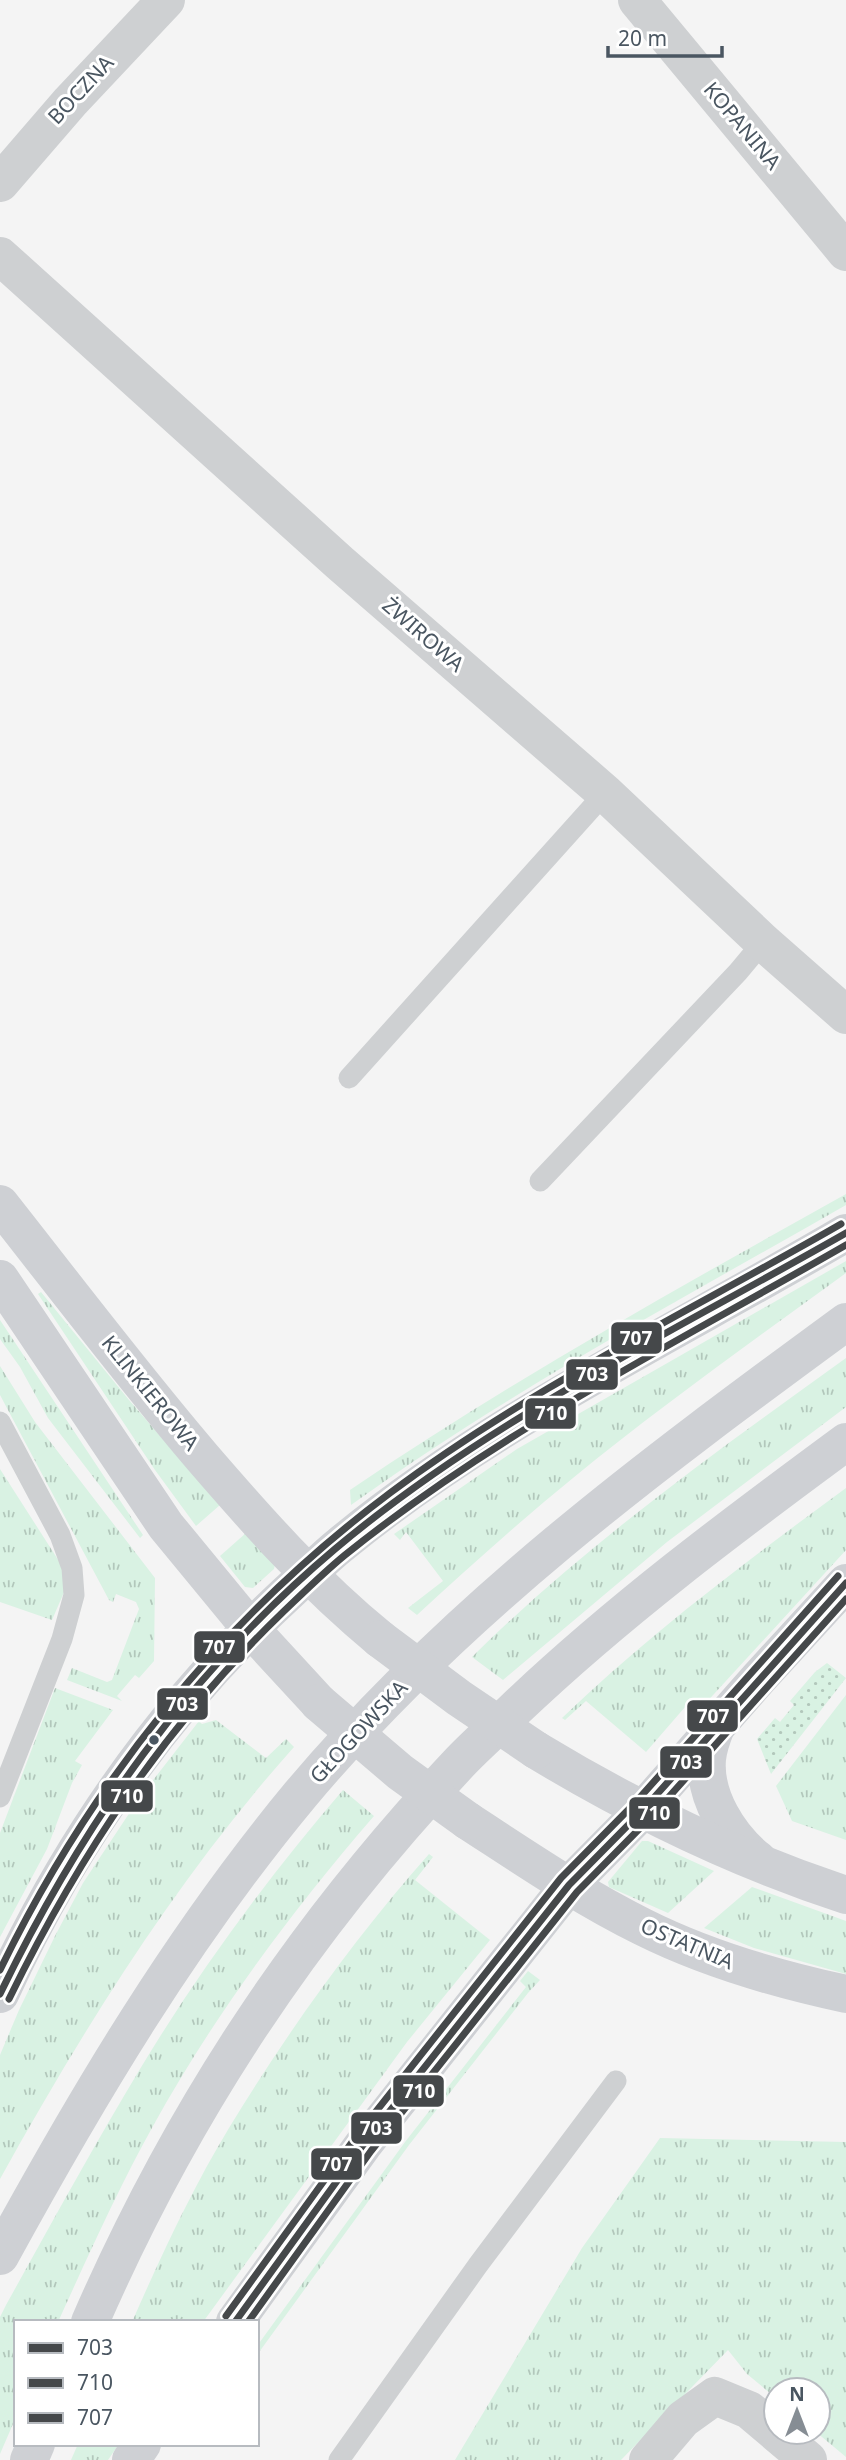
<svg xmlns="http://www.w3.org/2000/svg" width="846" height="2460" font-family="'Noto Sans',sans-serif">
  <defs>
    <pattern id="grass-tufts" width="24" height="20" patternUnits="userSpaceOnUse" patternTransform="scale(1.75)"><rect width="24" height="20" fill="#d9f2e3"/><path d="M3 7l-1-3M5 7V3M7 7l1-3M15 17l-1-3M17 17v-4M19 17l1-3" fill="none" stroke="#b2c7bb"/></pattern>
    <pattern id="garden-dots" width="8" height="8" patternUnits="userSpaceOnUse" patternTransform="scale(1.75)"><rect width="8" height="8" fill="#d9f2e3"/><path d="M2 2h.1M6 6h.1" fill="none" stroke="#b2c7bb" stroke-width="1.8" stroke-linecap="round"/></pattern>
  </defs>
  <rect width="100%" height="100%" fill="#f4f4f4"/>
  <g fill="url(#grass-tufts)">
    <path d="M 846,1194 L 846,1205 C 678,1301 508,1392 351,1505 L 350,1490 C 509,1382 678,1288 846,1194 Z"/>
    <path d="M 846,1261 L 846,1273 C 754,1340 661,1406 573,1478 C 519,1522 468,1568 417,1615 L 408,1608 L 443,1581 L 406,1532 L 400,1540 L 394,1534 L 517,1449 Z"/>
    <path d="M 41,1292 L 129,1400 L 220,1505 L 196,1526 L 155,1470 L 38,1294 Z"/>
    <path d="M 0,1320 L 143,1535 L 140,1538 L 48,1418 L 20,1367 L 0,1339 Z"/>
    <path d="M 846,1358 L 846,1407 L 667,1542 L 503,1680 L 472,1657 C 585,1545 717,1451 846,1358 Z"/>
    <path d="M 0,1366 L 35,1422 L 155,1578 L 154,1661 L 139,1678 L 135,1675 L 117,1696 L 122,1701 L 67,1680 L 72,1668 L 107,1682 L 112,1680 L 139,1609 L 136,1602 L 116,1594 L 113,1602 L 109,1600 L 0,1395 Z"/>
    <path d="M 0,1469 L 64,1569 L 65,1590 L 52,1620 L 0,1602 Z"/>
    <path d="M 846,1488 L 846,1550 L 703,1706 L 692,1699 L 646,1752 L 586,1701 L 565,1720 L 562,1718 C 650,1633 748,1560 846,1488 Z"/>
    <path d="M 246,1533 L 275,1564 L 274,1569 L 253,1588 L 245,1587 L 220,1556 Z"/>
    <path d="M 55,1688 L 113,1710 L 75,1761 L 82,1765 L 72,1783 L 47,1849 L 0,1937 L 0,1833 Z"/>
    <path d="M 846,1695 L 846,1840 L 792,1821 L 776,1786 Z"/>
    <path d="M 216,1720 L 266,1758 L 286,1739 L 294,1747 C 177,1878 85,2026 0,2179 L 0,2055 L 19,2010 L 55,1936 L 83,1883 L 140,1797 L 199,1721 L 202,1724 Z"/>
    <path d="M 343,1790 L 374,1816 C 291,1912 215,2014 153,2126 C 118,2189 88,2256 58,2322 L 16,2322 L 16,2417 L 0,2454 L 0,2317 L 6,2305 C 50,2226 93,2147 140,2069 C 199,1971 268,1877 343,1790 Z"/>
    <path d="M 642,1841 L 648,1841 L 714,1871 L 668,1913 L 609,1887 L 608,1882 Z"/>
    <path d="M 429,1854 L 433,1857 L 415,1880 L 490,1940 L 407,2042 L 203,2322 L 132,2322 C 161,2256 192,2189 229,2128 C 288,2031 354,1939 429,1854 Z"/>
    <path d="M 752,1887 L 846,1921 L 846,1974 L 754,1948 L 704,1928 Z"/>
    <path d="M 528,1971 L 540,1980 L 528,1993 L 409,2145 L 257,2355 L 257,2346 L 405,2142 L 526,1987 L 520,1981 Z"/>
    <path d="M 660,2138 L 846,2142 L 846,2457 L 816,2432 L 818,2390 L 776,2390 L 776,2398 L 747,2374 L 728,2350 L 621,2460 L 455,2460 L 582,2248 Z"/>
    <path d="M 78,2444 L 119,2444 L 108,2460 L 71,2460 Z"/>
  </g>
  <path fill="url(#garden-dots)" d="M 827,1663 L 846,1678 L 771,1774 L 757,1739 L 775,1718 L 780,1722 L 794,1705 L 790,1701 L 815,1672 Z"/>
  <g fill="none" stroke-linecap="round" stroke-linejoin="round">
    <g stroke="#ced0d2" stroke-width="21">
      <path d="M 349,1078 L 605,793"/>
      <path d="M 540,1181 L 738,972 L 763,942"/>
      <path d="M 0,1422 L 60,1535 L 72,1568 L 74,1595 L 62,1639 L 0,1797"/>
      <path d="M 339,2460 L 478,2265 L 616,2081"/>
    </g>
    <g stroke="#ced0d2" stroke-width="38">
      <path d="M 637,0 L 846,252"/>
      <path d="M 0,183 L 70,102 L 166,0"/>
      <path d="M 0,256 L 340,563 L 605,793 L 763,942 L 846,1015"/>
      <path d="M 648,2460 L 683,2419 L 715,2396 L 749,2410 L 808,2460"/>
    </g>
    <g stroke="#ced0d4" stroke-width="38">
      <path d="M 0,1204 C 67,1289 132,1375 202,1457 C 258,1522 313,1584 380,1639"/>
      <path d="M 0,1279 L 166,1526 L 250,1628 L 319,1703"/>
      <path d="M 716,1727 C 712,1737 708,1748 707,1759 C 704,1797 729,1837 758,1860"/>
      <path d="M 536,1750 C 635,1810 736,1859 846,1895"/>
      <path d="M 468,1821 C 525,1858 582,1897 643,1927 C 707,1959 776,1979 846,1994"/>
      <path d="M 0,1994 C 72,1837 169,1701 296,1585 C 311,1572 324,1558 339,1546 C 493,1419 676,1333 846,1233"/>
      <path d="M 0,2256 C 88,2095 182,1937 300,1795 C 456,1609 651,1465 846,1322"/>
      <path d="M 90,2322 C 182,2111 302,1930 460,1762 C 477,1744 497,1727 515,1709 C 618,1611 732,1526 846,1442"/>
      <path d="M 235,2322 L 363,2145 L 569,1885 L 642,1811 L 758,1679 L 846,1583"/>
      <path d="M 29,2460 L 36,2444"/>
      <path d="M 131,2460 L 142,2444"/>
    </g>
    <g stroke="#ced0d4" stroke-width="38">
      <path d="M 380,1639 L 459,1698 L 536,1750"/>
      <path d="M 319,1703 L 400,1772 L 468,1821"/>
    </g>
    <g stroke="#fff" stroke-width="12">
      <g id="bus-1">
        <path d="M 0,1994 C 83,1823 188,1673 335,1549 C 488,1420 673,1332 846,1233"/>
        <path d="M 235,2322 L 363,2145 L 569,1885 L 642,1811 L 846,1583"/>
      </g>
    </g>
    <g stroke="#fff" stroke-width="12">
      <g id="bus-2">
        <path d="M 9,1999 C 80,1854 165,1726 281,1614 C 302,1594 323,1573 345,1555 C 499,1431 676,1343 846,1245"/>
        <path d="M 248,2322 L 371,2151 L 577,1892 L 650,1818 L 846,1599"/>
      </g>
    </g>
    <g stroke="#fff" stroke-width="12">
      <g id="bus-3">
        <path d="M 0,1970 C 91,1782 223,1618 390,1493 C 530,1388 690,1311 841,1224"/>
        <path d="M 226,2316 L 355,2138 L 561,1878 L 634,1804 L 838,1576"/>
      </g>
    </g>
    <use href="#bus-1" stroke="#45484a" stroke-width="7"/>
    <use href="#bus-2" stroke="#45484a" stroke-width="7"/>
    <use href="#bus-3" stroke="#45484a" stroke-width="7"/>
  </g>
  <circle fill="#4a5661" stroke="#fff" stroke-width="2.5" cx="154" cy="1740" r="6"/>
  <g text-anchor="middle" stroke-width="6" stroke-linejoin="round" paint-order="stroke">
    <g font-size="21" fill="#4a5661" stroke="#fff">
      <text transform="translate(81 90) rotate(-47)" y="7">BOCZNA</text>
      <text transform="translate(742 126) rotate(50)" y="7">KOPANINA</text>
      <text transform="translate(423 635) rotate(41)" y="7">ŻWIROWA</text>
      <text transform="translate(150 1393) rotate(51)" y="7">KLINKIEROWA</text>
      <text transform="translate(359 1732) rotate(-47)" y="7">GŁOGOWSKA</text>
      <text transform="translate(687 1944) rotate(23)" y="7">OSTATNIA</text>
    </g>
  </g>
  <g stroke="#fff" stroke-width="2.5">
    <rect x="610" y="1321" width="53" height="34" rx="7" fill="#45484a"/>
    <rect x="565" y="1358" width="54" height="33" rx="7" fill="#45484a"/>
    <rect x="524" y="1397" width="53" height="33" rx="7" fill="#45484a"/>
    <rect x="193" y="1630" width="53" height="34" rx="7" fill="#45484a"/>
    <rect x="156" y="1687" width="53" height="34" rx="7" fill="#45484a"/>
    <rect x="686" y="1699" width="53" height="34" rx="7" fill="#45484a"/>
    <rect x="659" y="1745" width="54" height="34" rx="7" fill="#45484a"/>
    <rect x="100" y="1779" width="54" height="34" rx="7" fill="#45484a"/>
    <rect x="628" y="1796" width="53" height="34" rx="7" fill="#45484a"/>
    <rect x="392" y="2074" width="53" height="34" rx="7" fill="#45484a"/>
    <rect x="350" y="2111" width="53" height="34" rx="7" fill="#45484a"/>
    <rect x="310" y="2147" width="53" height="34" rx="7" fill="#45484a"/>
  </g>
  <g font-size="19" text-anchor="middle" font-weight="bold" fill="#fff">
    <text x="636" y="1345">707</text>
    <text x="592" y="1381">703</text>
    <text x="551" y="1420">710</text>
    <text x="219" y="1654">707</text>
    <text x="182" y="1711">703</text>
    <text x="713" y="1723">707</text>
    <text x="686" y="1769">703</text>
    <text x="127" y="1803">710</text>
    <text x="654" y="1820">710</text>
    <text x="419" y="2098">710</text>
    <text x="376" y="2135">703</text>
    <text x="336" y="2171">707</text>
  </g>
  <rect x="14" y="2320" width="245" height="126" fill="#ffffff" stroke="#b7bbc0" stroke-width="2"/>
  <rect x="28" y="2343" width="35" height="10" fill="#45484a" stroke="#b7bbc0" stroke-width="2"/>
  <text x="77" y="2355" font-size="21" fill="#4a5661">703</text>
  <rect x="28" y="2378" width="35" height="10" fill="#45484a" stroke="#b7bbc0" stroke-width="2"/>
  <text x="77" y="2390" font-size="21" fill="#4a5661">710</text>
  <rect x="28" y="2413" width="35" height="10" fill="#45484a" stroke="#b7bbc0" stroke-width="2"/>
  <text x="77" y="2425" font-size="21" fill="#4a5661">707</text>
  <g transform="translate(797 2411)"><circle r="33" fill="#ffffff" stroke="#b7bbc0" stroke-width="2"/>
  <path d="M0-5L12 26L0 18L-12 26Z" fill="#868d94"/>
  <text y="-10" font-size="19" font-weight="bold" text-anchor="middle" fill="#4a5661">N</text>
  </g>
  <path d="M608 46v10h114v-10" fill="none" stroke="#4a5661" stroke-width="3.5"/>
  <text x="618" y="46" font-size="21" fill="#4a5661" stroke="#ffffff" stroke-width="5" paint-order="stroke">20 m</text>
</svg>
